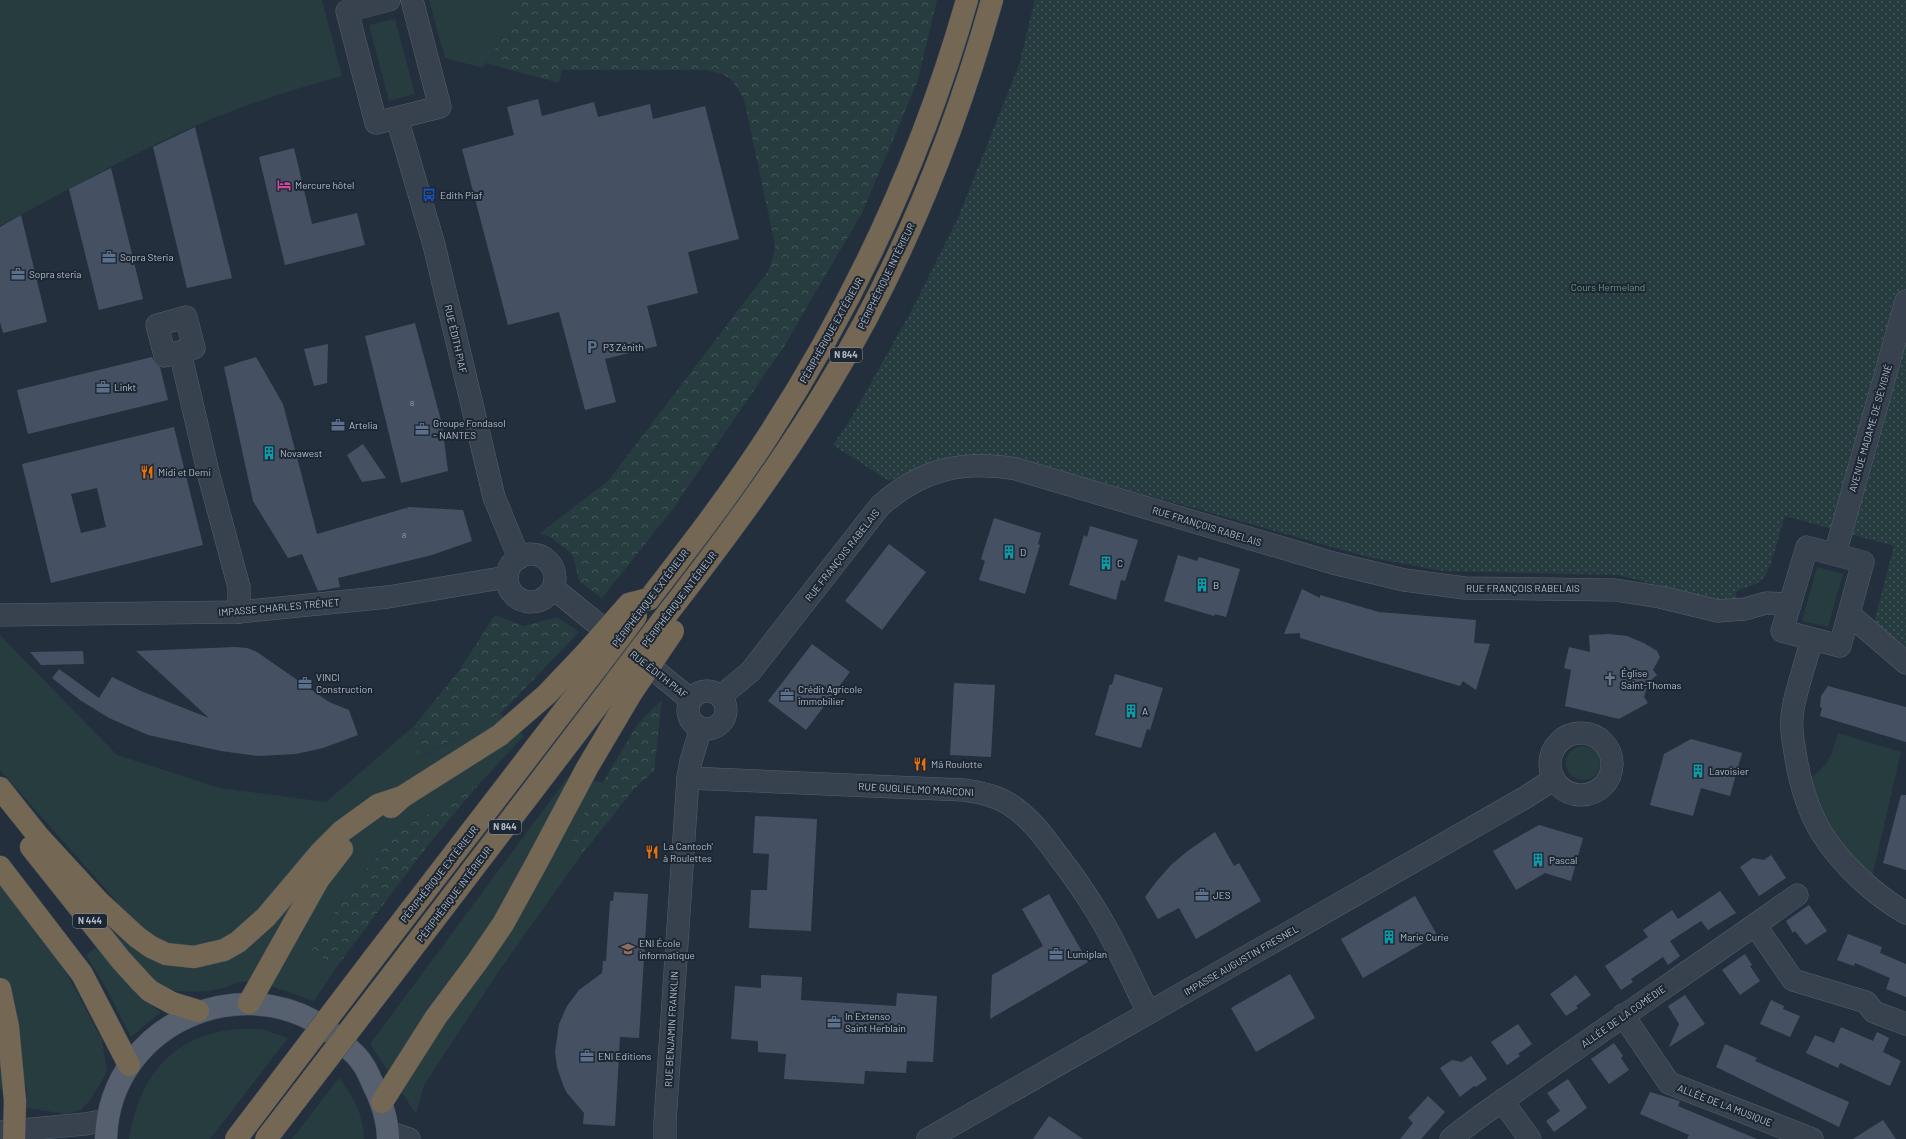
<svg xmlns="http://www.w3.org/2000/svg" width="1906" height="1139" font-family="Barlow,sans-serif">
  <defs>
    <pattern id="forest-crowns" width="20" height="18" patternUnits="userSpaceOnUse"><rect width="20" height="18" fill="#263c3f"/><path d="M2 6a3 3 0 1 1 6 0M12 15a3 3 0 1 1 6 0" fill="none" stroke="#435659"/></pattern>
    <pattern id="park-dots" width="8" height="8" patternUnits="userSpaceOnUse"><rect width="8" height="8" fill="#263c3f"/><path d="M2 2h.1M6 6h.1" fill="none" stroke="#435659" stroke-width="1.8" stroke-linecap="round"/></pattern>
  </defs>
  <rect width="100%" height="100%" fill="#242f3e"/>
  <g fill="#263c3f">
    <path d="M 0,0 L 322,0 L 342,76 C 292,90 243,105 195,126 C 128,156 64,192 0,226 Z"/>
    <path d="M 429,0 L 516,0 L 507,29 L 483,68 L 445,58 Z"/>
    <path d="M 395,19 L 415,94 L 389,101 L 369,25 Z"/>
    <path d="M 1817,567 L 1843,574 L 1828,627 L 1802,621 Z"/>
    <path d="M 0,635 L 117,755 L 220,788 L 326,802 L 414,726 L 419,758 L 500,714 L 524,736 L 479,784 L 397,832 L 343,898 L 311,952 L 338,965 L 314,1001 C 296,995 258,979 240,982 C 233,983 227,988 220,989 C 210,992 177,993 168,989 C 142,975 124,945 106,922 L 117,902 L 0,770 Z"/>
    <path d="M 1838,733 L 1901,752 L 1871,882 L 1849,858 L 1823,814 L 1810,779 C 1830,762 1831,757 1838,733 Z"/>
    <circle cx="1583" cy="763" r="17"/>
    <path d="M 567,778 L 603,782 L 570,837 L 582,854 L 497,974 L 424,1085 L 416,1114 L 370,1044 Z"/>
    <path d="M 0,879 L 53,951 L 74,987 L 102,1040 L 107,1072 L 90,1100 L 80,1110 L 67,1114 L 26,1108 L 27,1087 L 0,1089 Z"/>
    <path d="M 98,946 L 134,992 L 161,1012 L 131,1037 L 105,986 L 86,955 Z"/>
    <path d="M 241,1029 L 262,1029 L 288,1038 L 210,1139 L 129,1139 C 139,1075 174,1033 241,1029 Z"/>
    <path d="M 339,1078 C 353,1096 364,1116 364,1139 L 292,1139 Z"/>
  </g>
  <g fill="url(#forest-crowns)">
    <path d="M 516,0 L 937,0 L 917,83 L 862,213 L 783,348 L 672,510 L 602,598 L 579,581 L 573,555 L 549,536 L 539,534 L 608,481 L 768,271 L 773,257 L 775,245 L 744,99 C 731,77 729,74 704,70 L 562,70 L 559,83 L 486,63 L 507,29 Z"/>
    <path d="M 495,615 L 524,626 L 557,617 L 579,632 L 500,714 L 418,758 L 414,726 L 458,672 Z"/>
    <path d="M 662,700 L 654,771 L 634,789 L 582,854 L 570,837 L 637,725 Z"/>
    <path d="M 479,784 L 428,845 L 338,965 L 311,952 L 343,898 L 397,832 Z"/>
  </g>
  <path fill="url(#park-dots)" d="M 1035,0 L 1906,0 L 1906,647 L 1874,623 L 1894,546 L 1785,516 C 1779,531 1773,567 1763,578 C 1756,587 1743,586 1736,592 L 1737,599 L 1716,600 L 1618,575 L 1443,571 L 1368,557 L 1058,470 L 946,459 L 889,481 L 833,445 L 853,415 L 914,306 L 958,218 L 1019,65 Z"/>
  <g fill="#455162" fill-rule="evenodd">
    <path d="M 538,99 L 542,116 L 594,102 L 598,117 L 650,104 L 653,119 L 705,106 L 739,239 L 688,252 L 698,293 L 647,306 L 657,346 L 605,359 L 616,402 L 585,410 L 559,312 L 508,325 L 462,149 L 514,135 L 507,107 Z"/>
    <path d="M 195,127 L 232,278 L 187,288 L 153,147 Z"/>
    <path d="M 294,148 L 312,224 L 357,213 L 365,245 L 285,265 L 259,157 Z"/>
    <path d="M 111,168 L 143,299 L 99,310 L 69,189 Z"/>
    <path d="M 21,215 L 47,322 L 3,333 L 0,322 L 0,227 Z"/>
    <path d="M 415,323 L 442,424 L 448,471 L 401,483 L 365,336 Z"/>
    <path d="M 328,344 L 327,383 L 314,386 L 304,349 Z"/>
    <path d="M 152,357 L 156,364 L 160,367 L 168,400 L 28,434 L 17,390 Z"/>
    <path d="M 256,357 L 283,404 L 317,534 L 406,508 L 408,510 L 407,507 L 463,510 L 472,541 L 432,555 L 338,578 L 340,587 L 318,591 L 302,554 L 288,558 L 253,501 L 224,367 Z"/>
    <path d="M 174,427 L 203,545 L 51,583 L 22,464 ZM 97,488 L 106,527 L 81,533 L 71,494 Z"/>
    <path d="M 363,444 L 386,478 L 362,482 L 347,455 Z"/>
    <path d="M 994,518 L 1041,533 L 1038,544 L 1040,545 L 1025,594 L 979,580 L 985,561 L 981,559 Z"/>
    <path d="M 1090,526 L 1138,540 L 1125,581 L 1121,580 L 1116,600 L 1069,585 L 1084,535 L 1087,537 Z"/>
    <path d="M 889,544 L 926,572 L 882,630 L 845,601 Z"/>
    <path d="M 1178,555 L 1197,561 L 1199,557 L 1240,569 L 1226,617 L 1215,614 L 1214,616 L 1164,601 Z"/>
    <path d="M 1302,589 L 1320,598 L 1320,595 L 1379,612 L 1476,620 L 1474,643 L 1490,644 L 1476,690 L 1463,681 L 1460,686 L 1300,638 L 1300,633 L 1284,634 Z"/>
    <path d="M 1609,634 L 1627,636 L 1644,643 L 1657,651 L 1660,657 L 1653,670 L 1657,675 L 1649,682 L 1646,690 L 1644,697 L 1648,703 L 1619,719 L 1565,706 L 1571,670 L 1564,668 L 1569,647 L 1590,652 L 1589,635 Z"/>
    <path d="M 812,644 L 850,672 L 806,730 L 768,701 Z"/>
    <path d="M 235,647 L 247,648 L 257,652 L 329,702 L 349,710 L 358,735 L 323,748 L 296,754 L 258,756 L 221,751 L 148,735 L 125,725 L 109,718 L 80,700 L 52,678 L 59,669 L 99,698 L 112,677 L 141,691 L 209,718 L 136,651 Z"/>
    <path d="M 83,651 L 84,664 L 41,665 L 30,652 Z"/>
    <path d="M 1115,674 L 1163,688 L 1150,730 L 1147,729 L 1141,748 L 1095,735 L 1110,684 L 1112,685 Z"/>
    <path d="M 954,683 L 995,685 L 991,757 L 950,755 Z"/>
    <path d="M 1828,686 L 1906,707 L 1906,742 L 1820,716 L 1822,708 L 1820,707 L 1821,696 Z"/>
    <path d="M 1691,739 L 1742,753 L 1730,796 L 1701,788 L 1693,816 L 1650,805 L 1664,754 Z"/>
    <path d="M 1901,795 L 1906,795 L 1906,870 L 1883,863 Z"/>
    <path d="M 755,816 L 817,819 L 811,931 L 749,928 L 751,890 L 767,890 L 769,854 L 753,853 Z"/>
    <path d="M 1539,825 L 1583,838 L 1571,881 L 1545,873 L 1516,890 L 1493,851 Z"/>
    <path d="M 1215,832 L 1234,866 L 1239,863 L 1261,901 L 1196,939 L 1179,908 L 1158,919 L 1145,897 L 1156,882 L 1172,864 L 1189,850 Z"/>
    <path d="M 1771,855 L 1786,878 L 1759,896 L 1740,867 L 1753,858 L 1764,860 Z"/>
    <path d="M 1720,891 L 1736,913 L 1708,930 L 1701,921 L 1670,941 L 1680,956 L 1668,965 L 1663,957 L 1631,979 L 1633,982 L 1621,990 L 1605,966 L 1648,937 L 1643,930 L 1672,910 L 1678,919 Z"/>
    <path d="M 614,892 L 648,894 L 639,1038 L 620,1037 L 615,1126 L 583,1124 L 584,1113 L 567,1093 L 563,1085 L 557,1067 L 555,1052 L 559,1024 L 567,1006 L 579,990 L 602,973 L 603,961 L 606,961 L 610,901 L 613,901 Z"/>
    <path d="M 1049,894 L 1088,962 L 990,1019 L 992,975 L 1043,946 L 1022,909 Z"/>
    <path d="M 1415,896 L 1437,935 L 1363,978 L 1341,939 Z"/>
    <path d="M 1809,905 L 1827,931 L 1806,945 L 1795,931 L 1793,933 L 1786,921 Z"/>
    <path d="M 1848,934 L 1882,947 L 1880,953 L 1906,964 L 1906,997 L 1886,989 L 1890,978 L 1855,963 L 1854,966 L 1837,960 Z"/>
    <path d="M 1745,954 L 1752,965 L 1750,966 L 1760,981 L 1740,995 L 1722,970 Z"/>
    <path d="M 1290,974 L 1315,1018 L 1256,1052 L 1231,1008 Z"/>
    <path d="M 761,975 L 802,977 L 801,1000 L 896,1006 L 897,993 L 937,996 L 933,1062 L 907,1061 L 906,1073 L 865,1071 L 864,1084 L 784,1079 L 786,1054 L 758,1052 L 758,1041 L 731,1039 L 735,986 L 761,988 Z"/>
    <path d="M 1576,975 L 1591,995 L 1576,1006 L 1578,1008 L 1566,1016 L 1550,994 Z"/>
    <path d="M 1685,995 L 1705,1024 L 1669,1047 L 1679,1024 L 1668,1006 Z"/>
    <path d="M 1771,1000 L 1784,1006 L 1783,1009 L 1800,1016 L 1790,1037 L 1760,1024 Z"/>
    <path d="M 1518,1024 L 1532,1044 L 1518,1054 L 1520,1056 L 1507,1065 L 1491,1042 Z"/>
    <path d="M 1841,1027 L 1873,1041 L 1877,1032 L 1889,1038 L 1883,1052 L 1901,1061 L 1890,1086 L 1840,1063 L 1838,1068 L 1806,1053 L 1815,1035 L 1834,1043 Z"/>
    <path d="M 1614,1043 L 1623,1056 L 1621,1058 L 1629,1070 L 1609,1084 L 1591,1059 Z"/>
    <path d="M 1725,1044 L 1757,1058 L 1755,1061 L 1849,1102 L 1839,1127 L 1716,1067 Z"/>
    <path d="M 1471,1056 L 1487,1079 L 1476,1087 L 1474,1086 L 1460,1097 L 1440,1068 L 1452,1060 L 1462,1062 Z"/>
    <path d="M 1568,1079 L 1587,1108 L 1554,1132 L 1546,1121 L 1560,1111 L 1547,1093 Z"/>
    <path d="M 1650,1092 L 1680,1101 L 1678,1106 L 1757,1139 L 1687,1139 L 1689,1135 L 1640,1114 Z"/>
    <path d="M 1428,1096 L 1445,1112 L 1421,1139 L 1400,1139 L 1413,1123 L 1408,1118 Z"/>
    <path d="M 1049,1116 L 1083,1139 L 1033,1139 Z"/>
    <path d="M 1883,1120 L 1896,1139 L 1853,1139 Z"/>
  </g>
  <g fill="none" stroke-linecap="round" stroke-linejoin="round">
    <g stroke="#565f6c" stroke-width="23">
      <g id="minor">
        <path d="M 389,0 L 347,11 L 376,123 L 440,107 L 412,0"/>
        <path d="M 397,118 L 434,245 L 494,497 L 519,558"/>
        <path d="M 186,317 L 194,348 L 165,356 L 157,325 Z"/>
        <path d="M 180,352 L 209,476 L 239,587 L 239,612"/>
        <path d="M 1807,547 L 1863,562 L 1840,646 L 1782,631 Z"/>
        <path d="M 1835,554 L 1906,301"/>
        <circle cx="531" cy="578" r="24"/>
        <path d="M 553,588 L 690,699"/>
        <path d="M 1849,614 L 1906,663"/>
        <path d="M 0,615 L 239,612 L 388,597 L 507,577"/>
        <path d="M 1812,639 C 1806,662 1797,686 1793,709 C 1790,725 1793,742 1796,758 C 1800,782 1808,810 1821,832 C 1840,863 1874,895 1906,913"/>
        <circle cx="707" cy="710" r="19"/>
        <path d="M 721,696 L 750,672 L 880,506 C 921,469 962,460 1016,469 L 1333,563 L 1404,580 L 1465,588 L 1615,590 L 1660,597 L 1718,611 L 1745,609 L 1766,603 L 1790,604"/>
        <circle cx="1581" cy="764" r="31"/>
        <path d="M 688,778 L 963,790 C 979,792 995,795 1009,804 C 1030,817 1044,837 1059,857 C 1072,874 1084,891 1095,909 C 1116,942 1131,978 1148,1012"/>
        <path d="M 1755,925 L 1793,980 L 1866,1002 L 1874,1012 L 1906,1024"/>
        <path d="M 1623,1015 L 1669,1083 L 1812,1139"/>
        <path d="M 1503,1102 L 1530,1139"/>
        <path d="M 0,1132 L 85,1124 L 107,1120"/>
        <path d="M 388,1132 L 409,1139"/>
        <path d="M 665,1139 L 665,1122 L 688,778 L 691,761 L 701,728"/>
        <path d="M 928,1139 L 1526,797 L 1554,779"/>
        <path d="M 1451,1139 C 1479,1115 1510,1096 1539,1075 C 1625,1014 1712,956 1797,895"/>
      </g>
    </g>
    <g stroke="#414a57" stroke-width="23">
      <path id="major" d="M 106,1139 C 109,1017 260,959 345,1045 C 351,1051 358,1056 362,1063 C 366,1068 369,1075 372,1082 C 381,1100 388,1118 388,1139"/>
    </g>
    <g stroke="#434c59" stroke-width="23">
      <g id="highway">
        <path d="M 649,599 C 690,546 732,492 768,436 C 856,300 923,155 967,0"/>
        <path d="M 661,622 C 720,546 778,469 828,386 C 901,266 954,135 992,0"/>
        <path d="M 0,788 L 39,837 L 98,901 L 137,937 L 151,947 L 166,954 L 194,957 L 224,950 L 238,942 L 266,917 L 320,853 L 342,831 L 378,805 L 402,797"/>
        <path d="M 391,807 L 402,797 L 500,735 L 546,695 L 585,654"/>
        <path d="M 31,847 L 121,960 L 141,982 L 150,991 L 172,1003 L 198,1011"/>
        <path d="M 0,867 L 82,974 L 129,1065"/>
        <path d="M 373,959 L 599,665"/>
        <path d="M 392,975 L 617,680"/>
        <path d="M 0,989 L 8,1027 L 15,1101"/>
        <path d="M 249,1003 L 318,880 L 342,849"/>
        <path d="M 382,1102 L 436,1017 L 477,962 L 503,924 L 536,864 L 587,768 L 632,692"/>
      </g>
    </g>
    <use href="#minor" stroke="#38414e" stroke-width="22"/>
    <use href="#major" stroke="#56606e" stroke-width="22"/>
    <use href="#highway" stroke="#746855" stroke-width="22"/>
    <g stroke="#434c59" stroke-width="23" stroke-linecap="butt">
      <g id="highway-bridge">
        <path d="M 585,654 L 629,604 L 649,599"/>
        <path d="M 599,665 L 636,616"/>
        <path d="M 617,680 L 661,622"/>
        <path d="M 632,692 L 673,631"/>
        <path d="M 14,1139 L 15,1101"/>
        <path d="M 236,1139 L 373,959"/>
        <path d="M 266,1139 L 392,975"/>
      </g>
    </g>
    <use href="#highway-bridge" stroke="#746855" stroke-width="22"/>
  </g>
  <defs>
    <g id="hotel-bare" transform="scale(1.08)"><path d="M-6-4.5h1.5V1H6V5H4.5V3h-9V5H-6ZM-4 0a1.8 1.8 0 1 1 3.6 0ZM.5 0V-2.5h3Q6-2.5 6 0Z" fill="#d1479c" stroke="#1d2633" stroke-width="2.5" paint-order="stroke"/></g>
    <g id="bus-bare" transform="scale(1.08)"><path d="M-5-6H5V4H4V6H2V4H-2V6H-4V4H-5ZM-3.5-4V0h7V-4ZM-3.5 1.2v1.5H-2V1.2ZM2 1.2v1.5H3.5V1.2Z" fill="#1a4fb4" stroke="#1d2633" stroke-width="2.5" paint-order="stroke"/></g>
    <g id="office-bare" transform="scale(1.08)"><path d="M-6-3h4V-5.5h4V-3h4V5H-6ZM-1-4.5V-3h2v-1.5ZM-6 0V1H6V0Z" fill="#5c6f8a" stroke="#1d2633" stroke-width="2.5" paint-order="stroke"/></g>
    <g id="parking-bare" transform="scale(1.08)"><path d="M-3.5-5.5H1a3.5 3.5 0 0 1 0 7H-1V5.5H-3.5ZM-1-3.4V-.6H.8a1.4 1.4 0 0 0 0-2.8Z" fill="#5c6f8a" stroke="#1d2633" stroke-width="2.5" paint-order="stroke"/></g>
    <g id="building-bare" transform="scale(1.08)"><path d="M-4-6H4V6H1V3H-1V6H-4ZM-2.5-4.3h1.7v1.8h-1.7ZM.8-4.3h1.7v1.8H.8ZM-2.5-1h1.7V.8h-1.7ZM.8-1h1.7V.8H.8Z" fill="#0f9aa8" stroke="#1d2633" stroke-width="2.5" paint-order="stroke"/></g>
    <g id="restaurant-bare" transform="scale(1.08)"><path d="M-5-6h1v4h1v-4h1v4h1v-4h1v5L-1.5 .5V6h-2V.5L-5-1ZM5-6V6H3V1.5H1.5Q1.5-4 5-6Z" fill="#e8710a" stroke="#1d2633" stroke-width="2.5" paint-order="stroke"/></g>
    <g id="church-bare" transform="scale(1.08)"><path d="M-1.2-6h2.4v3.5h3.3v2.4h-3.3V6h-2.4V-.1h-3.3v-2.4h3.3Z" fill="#6b7280" stroke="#1d2633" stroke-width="2.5" paint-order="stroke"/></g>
    <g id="university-bare" transform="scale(1.08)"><path d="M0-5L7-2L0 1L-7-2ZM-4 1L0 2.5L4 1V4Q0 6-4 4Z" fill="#8d6e63" stroke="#1d2633" stroke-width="2.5" paint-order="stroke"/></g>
  </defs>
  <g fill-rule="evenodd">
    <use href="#hotel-bare" x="284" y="185"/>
    <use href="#bus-bare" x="429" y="195"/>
    <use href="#office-bare" x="109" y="257"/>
    <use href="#office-bare" x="18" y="274"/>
    <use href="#parking-bare" x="592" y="347"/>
    <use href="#office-bare" x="103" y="387"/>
    <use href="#office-bare" x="338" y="425"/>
    <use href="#office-bare" x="422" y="429"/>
    <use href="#building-bare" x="269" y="453"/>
    <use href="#restaurant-bare" x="147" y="472"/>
    <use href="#building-bare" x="1009" y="552"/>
    <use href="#building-bare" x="1106" y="563"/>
    <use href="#building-bare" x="1202" y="585"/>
    <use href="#church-bare" x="1610" y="679"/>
    <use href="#office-bare" x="305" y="683"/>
    <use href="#office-bare" x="787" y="695"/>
    <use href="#building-bare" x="1131" y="711"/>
    <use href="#restaurant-bare" x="920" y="764"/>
    <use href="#building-bare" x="1698" y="771"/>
    <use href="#restaurant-bare" x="652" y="852"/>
    <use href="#building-bare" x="1538" y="860"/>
    <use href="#office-bare" x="1202" y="895"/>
    <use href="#building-bare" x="1389" y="937"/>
    <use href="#university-bare" x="628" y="949"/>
    <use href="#office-bare" x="1056" y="954"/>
    <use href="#office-bare" x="834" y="1022"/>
    <use href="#office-bare" x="587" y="1056"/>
  </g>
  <g text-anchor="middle" stroke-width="4" stroke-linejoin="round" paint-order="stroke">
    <g font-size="8" fill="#98a1af">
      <text x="412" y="406">8</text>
      <text x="404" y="538">8</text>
    </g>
    <g fill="#1d2633" stroke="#878f9c" stroke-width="1">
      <rect x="830" y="348" width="32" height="14" rx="3"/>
      <rect x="489" y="820" width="32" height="14" rx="3"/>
      <rect x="73" y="914" width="34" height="14" rx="3"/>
    </g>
    <g font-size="9" font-weight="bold" fill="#b4bcc9">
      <text x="846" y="358">N 844</text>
      <text x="505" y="830">N 844</text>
      <text x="90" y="924">N 444</text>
    </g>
    <g font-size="10" fill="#b4bcc9" stroke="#1d2633" text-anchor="start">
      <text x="295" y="189">Mercure hôtel</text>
      <text x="440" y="199">Edith Piaf</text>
      <text x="120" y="261">Sopra Steria</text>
      <text x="29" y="278">Sopra steria</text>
      <text x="603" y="351">P3 Zénith</text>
      <text x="114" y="391">Linkt</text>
      <text x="433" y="427">Groupe Fondasol<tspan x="433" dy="12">- NANTES</tspan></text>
      <text x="349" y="429">Artelia</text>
      <text x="280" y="457">Novawest</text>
      <text x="158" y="476">Midi et Demi</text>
      <text x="1020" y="556">D</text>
      <text x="1117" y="567">C</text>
      <text x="1213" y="589">B</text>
      <text x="1621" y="677">Église<tspan x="1621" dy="12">Saint-Thomas</tspan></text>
      <text x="316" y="681">VINCI<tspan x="316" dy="12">Construction</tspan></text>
      <text x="798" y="693">Crédit Agricole<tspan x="798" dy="12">immobilier</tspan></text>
      <text x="1142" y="715">A</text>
      <text x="931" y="768">Mã Roulotte</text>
      <text x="1709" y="775">Lavoisier</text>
      <text x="663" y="850">La Cantoch'<tspan x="663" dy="12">à Roulettes</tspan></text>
      <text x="1549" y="864">Pascal</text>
      <text x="1213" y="899">JES</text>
      <text x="1400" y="941">Marie Curie</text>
      <text x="639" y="947">ENI École<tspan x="639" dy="12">informatique</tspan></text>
      <text x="1067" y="958">Lumiplan</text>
      <text x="845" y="1020">In Extenso<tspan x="845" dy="12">Saint Herblain</tspan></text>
      <text x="598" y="1060">ENI Editions</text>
    </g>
    <g font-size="10" fill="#b4bcc9" stroke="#1d2633">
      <text transform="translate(886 276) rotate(-64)" y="4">PÉRIPHÉRIQUE INTÉRIEUR</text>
      <text transform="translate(831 330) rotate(-61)" y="4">PÉRIPHÉRIQUE EXTÉRIEUR</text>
      <text transform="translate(456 339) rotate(77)" y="4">RUE ÉDITH PIAF</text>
      <text transform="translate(1870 428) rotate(-74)" y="4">AVENUE MADAME DE SÉVIGNÉ</text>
      <text transform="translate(1207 526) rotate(17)" y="4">RUE FRANÇOIS RABELAIS</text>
      <text transform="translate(842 555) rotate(-52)" y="4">RUE FRANÇOIS RABELAIS</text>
      <text x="1523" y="592">RUE FRANÇOIS RABELAIS</text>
      <text transform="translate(650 598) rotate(-53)" y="4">PÉRIPHÉRIQUE EXTÉRIEUR</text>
      <text transform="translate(679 599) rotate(-53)" y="4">PÉRIPHÉRIQUE INTÉRIEUR</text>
      <text transform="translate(279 607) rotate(-5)" y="4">IMPASSE CHARLES TRÉNET</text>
      <text transform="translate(659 674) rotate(38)" y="4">RUE ÉDITH PIAF</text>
      <text transform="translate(916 789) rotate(3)" y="4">RUE GUGLIELMO MARCONI</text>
      <text transform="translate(439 874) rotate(-52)" y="4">PÉRIPHÉRIQUE EXTÉRIEUR</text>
      <text transform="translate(454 894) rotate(-53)" y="4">PÉRIPHÉRIQUE INTÉRIEUR</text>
      <text transform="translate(1241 960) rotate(-30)" y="4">IMPASSE AUGUSTIN FRESNEL</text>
      <text transform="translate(1623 1016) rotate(-35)" y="4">ALLÉE DE LA COMÉDIE</text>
      <text transform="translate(671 1029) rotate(-87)" y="4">RUE BENJAMIN FRANKLIN</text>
      <text transform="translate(1725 1105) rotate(21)" y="4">ALLÉE DE LA MUSIQUE</text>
    </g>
    <g font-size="10" fill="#6b9a76" stroke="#1d2633">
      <text x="1608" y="291">Cours Hermeland</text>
    </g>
  </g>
</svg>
